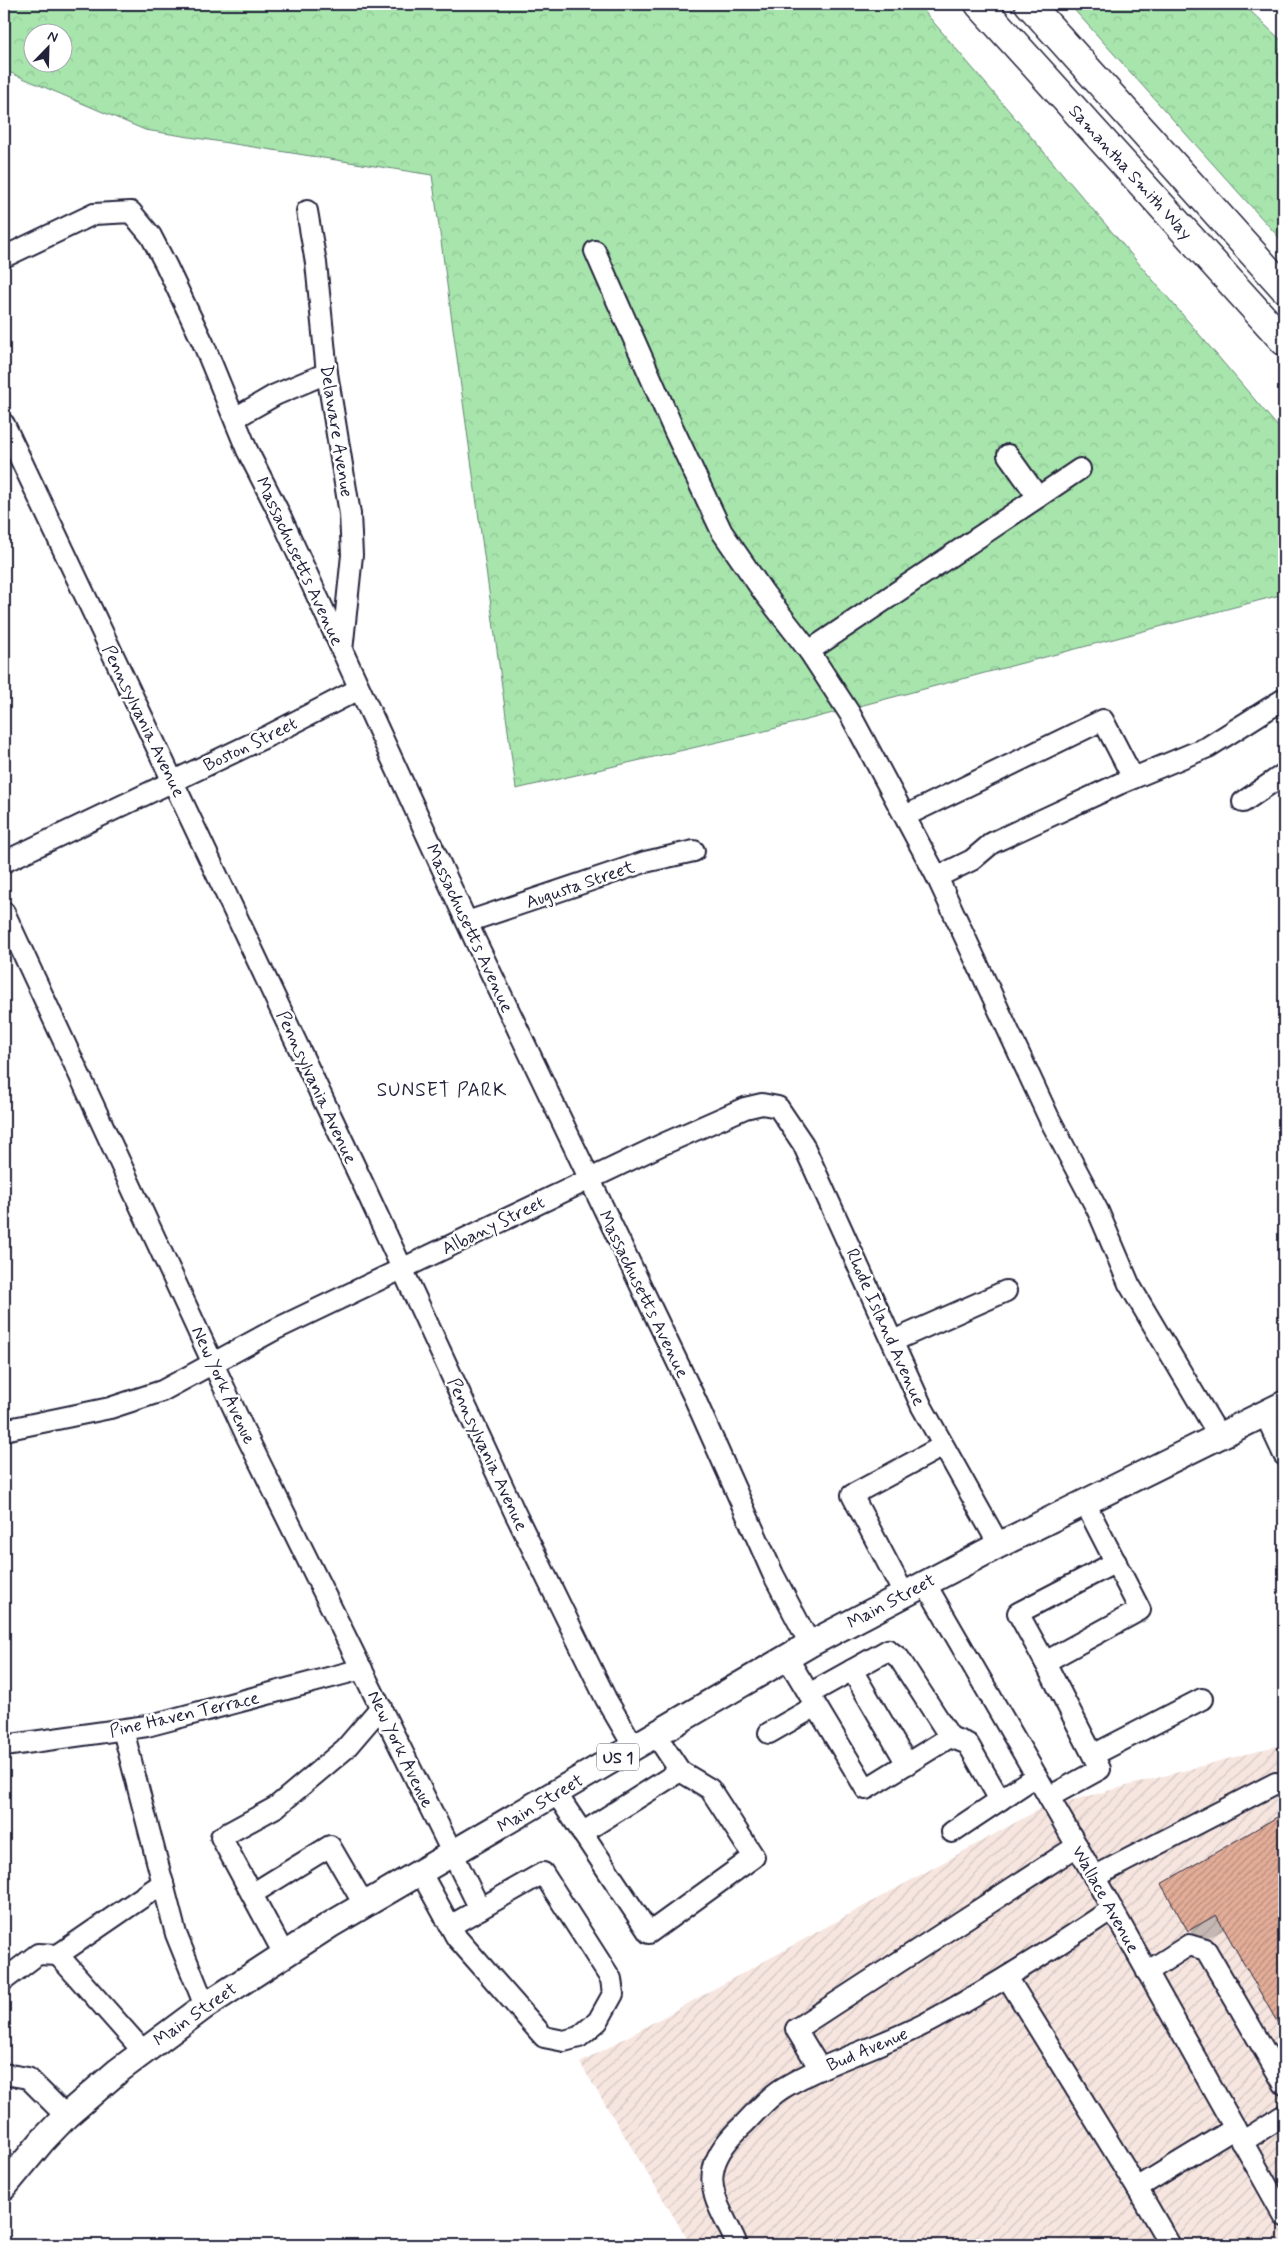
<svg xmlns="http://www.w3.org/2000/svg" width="1288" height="2249" font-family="Mynerve,sans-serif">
  <defs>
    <pattern id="industrial-furrows" width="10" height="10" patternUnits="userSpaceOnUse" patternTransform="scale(1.25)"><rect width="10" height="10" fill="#f7e6e0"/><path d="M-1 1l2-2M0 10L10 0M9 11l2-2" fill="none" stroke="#d3c5c1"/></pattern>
    <pattern id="forest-crowns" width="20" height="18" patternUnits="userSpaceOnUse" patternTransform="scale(1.25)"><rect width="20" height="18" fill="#a7e5ac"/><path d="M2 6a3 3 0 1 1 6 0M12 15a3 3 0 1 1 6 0" fill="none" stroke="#8fc495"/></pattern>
    <pattern id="building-hatch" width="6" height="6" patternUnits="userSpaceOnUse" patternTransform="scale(1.25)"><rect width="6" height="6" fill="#e3ad98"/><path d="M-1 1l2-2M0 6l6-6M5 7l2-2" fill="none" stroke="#b88c7d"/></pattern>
  </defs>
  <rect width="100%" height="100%" fill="#fff"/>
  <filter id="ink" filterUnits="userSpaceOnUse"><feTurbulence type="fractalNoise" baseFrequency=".02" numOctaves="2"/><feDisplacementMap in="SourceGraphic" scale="10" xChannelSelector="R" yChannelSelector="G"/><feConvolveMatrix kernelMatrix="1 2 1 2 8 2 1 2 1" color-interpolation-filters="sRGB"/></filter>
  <g filter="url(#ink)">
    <path fill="url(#industrial-furrows)" d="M 1284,1744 L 1284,2245 L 691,2245 L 580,2063 L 1040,1809 Z"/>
    <g fill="url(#forest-crowns)" stroke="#648474" fill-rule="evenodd">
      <path d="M 4,4 L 918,4 L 1284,434 L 1284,594 L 761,732 L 516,789 L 432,175 L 145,130 L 4,70 ZM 32,32 L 62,32 L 62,62 L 32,62 Z"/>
      <path d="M 1069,4 L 1243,4 L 1284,43 L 1284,243 Z"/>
    </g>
    <path fill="#0003" d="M 1284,1815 L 1284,2032 L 1225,1929 L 1201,1942 L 1189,1930 L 1163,1884 Z"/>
    <path fill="url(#building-hatch)" stroke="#22223b" d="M 1284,1813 L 1284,2034 L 1216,1915 L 1188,1931 L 1161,1884 Z"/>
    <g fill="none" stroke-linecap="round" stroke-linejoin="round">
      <g stroke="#22223b" stroke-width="24">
        <g id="minor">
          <path d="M 307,211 L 316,263 L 327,373 L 350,514 L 352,555 L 342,651"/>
          <path d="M 595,251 L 673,428 L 722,532 L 764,593 L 809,651"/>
          <path d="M 4,257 L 94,214 L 131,212 L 151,236 L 166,265 L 204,345 L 247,450 L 279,513 L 476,942 L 695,1399 L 773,1574 L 810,1644"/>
          <path d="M 235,418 L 275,395 L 327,373"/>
          <path d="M 4,424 L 364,1186 L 515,1513 L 606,1699 L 634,1747"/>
          <path d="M 1008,455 L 1038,497"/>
          <path d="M 1243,802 L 1284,774"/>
          <path d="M 905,816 L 1103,720 L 1133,778"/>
          <path d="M 4,862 L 270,735 L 359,689"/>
          <path d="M 937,877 L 850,714 L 809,651 L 1080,469"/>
          <path d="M 4,912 L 247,1437 L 480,1909"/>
          <path d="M 467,922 L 645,862 L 694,851"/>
          <path d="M 893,1341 L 1006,1291"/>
          <path d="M 1265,1414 L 1284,1455"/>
          <path d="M 4,1430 L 110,1408 L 162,1391 L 276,1329 L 661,1145 L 745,1108 L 762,1104 L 778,1107 L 803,1144 L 922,1407 L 999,1545"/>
          <path d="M 1219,1436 L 1129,1284 L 1098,1211 L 1049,1118 L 937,877 L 972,860 L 992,843 L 1119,784 L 1208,747 L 1284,699"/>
          <path d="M 925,1583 L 1077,1846 L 1284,2216"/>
          <path d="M 904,1594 L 852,1495 L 943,1446"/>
          <path d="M 788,1659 L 866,1789 L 950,1737 L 968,1744 L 1000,1800"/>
          <path d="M 1045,1662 L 1018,1613 L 1116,1562"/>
          <path d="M 852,1670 L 907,1764"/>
          <path d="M 809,1694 L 888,1650 L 899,1658 L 950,1737"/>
          <path d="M 123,1730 L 176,1934 L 205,2006"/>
          <path d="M 769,1733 L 816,1706"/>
          <path d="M 4,1746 L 147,1726 L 362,1669"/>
          <path d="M 1095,1754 L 1202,1699"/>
          <path d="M 556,1793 L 649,1933 L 754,1857 L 710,1789 L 680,1771 L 656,1735"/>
          <path d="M 1049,1797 L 1100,1769 L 1045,1662 L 1140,1610 L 1085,1503"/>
          <path d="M 952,1832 L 1036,1776"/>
          <path d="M 582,1833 L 680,1771"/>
          <path d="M 421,1873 L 454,1933 L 457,1938 L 544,2037 L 564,2041 L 579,2037 L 598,2021 L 613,1994 L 611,1979 L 543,1873 L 450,1926"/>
          <path d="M 1094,1877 L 1276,1783"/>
          <path d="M 252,1894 L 330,1846 L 365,1906"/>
          <path d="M 284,1954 L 221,1837 L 276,1807 L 345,1749 L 381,1707"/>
          <path d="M 58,1955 L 143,2051"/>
          <path d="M 1147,1972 L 1189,1945 L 1206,1950 L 1284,2084"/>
          <path d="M 1007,1977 L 1137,2188 L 1170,2245"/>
          <path d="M 4,1980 L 38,1954 L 58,1955 L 163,1883"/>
          <path d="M 820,2069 L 796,2029 L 1077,1846"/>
          <path d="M 4,2074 L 28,2078 L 66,2116"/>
          <path d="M 1242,2142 L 1284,2115"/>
          <path d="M 1137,2188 L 1235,2128"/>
          <path d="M 737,2245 C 728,2221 706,2195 714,2167 C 718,2151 732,2135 744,2124 C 756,2112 768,2097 783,2088 C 831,2059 885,2046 934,2019 C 995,1986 1054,1948 1112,1909"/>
        </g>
      </g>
      <g stroke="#22223b" stroke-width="29">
        <path id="major" d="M 4,2187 L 43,2140 L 66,2116 L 118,2071 L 205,2006 L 330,1925 L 810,1644 L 999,1545 L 1284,1404"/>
      </g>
      <g stroke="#22223b" stroke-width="31">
        <g id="highway">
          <path d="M 979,4 L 1284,341"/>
          <path d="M 1029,4 L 1284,288"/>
        </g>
      </g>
      <use href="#minor" stroke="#fff" stroke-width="20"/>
      <use href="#major" stroke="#fff" stroke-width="25"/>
      <use href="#highway" stroke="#fff" stroke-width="28"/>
    </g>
  </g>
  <g text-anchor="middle" stroke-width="5" stroke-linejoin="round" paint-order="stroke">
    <rect fill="#fff" stroke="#646476" stroke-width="1" x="597" y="1743.5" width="42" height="27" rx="4"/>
    <g font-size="16" font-weight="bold" fill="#22223b">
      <text x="618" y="1763">US 1</text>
    </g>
    <g font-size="18" fill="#22223b" stroke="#fff">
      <text transform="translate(1131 172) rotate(48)" y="6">Samantha Smith Way</text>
      <text transform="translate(337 431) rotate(81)" y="6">Delaware Avenue</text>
      <text transform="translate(300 561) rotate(65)" y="6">Massachusetts Avenue</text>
      <text transform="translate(144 721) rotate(64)" y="6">Pennsylvania Avenue</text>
      <text transform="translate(250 744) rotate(-26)" y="6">Boston Street</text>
      <text transform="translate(580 884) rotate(-19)" y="6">Augusta Street</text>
      <text transform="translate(470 928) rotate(65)" y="6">Massachusetts Avenue</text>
      <text transform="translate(317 1087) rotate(65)" y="6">Pennsylvania Avenue</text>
      <text transform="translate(493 1225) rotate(-26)" y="6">Albany Street</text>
      <text transform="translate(644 1294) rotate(64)" y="6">Massachusetts Avenue</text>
      <text transform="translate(886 1327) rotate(66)" y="6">Rhode Island Avenue</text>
      <text transform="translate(224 1385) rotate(65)" y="6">New York Avenue</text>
      <text transform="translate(488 1454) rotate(65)" y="6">Pennsylvania Avenue</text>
      <text transform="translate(891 1601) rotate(-28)" y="6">Main Street</text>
      <text transform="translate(184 1714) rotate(-13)" y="6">Pine Haven Terrace</text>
      <text transform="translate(401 1749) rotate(64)" y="6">New York Avenue</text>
      <text transform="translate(540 1803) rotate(-31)" y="6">Main Street</text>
      <text transform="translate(1106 1899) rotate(61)" y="6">Wallace Avenue</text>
      <text transform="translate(195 2014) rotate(-35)" y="6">Main Street</text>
      <text transform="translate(867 2049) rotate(-23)" y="6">Bud Avenue</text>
    </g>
    <g font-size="19" letter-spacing="1" fill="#22223b" stroke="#fff">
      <text x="442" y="1096">SUNSET PARK</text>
    </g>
  </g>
  <rect width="1288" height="2249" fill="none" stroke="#fff" stroke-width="20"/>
  <rect x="10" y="10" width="1268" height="2229" fill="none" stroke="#22223b" stroke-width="2" filter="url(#ink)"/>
  <g transform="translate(48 48) rotate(23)"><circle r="24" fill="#ffffff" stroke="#a7a7b1"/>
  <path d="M0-4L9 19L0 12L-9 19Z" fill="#22223b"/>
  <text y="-8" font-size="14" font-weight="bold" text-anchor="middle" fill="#22223b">N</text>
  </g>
</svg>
